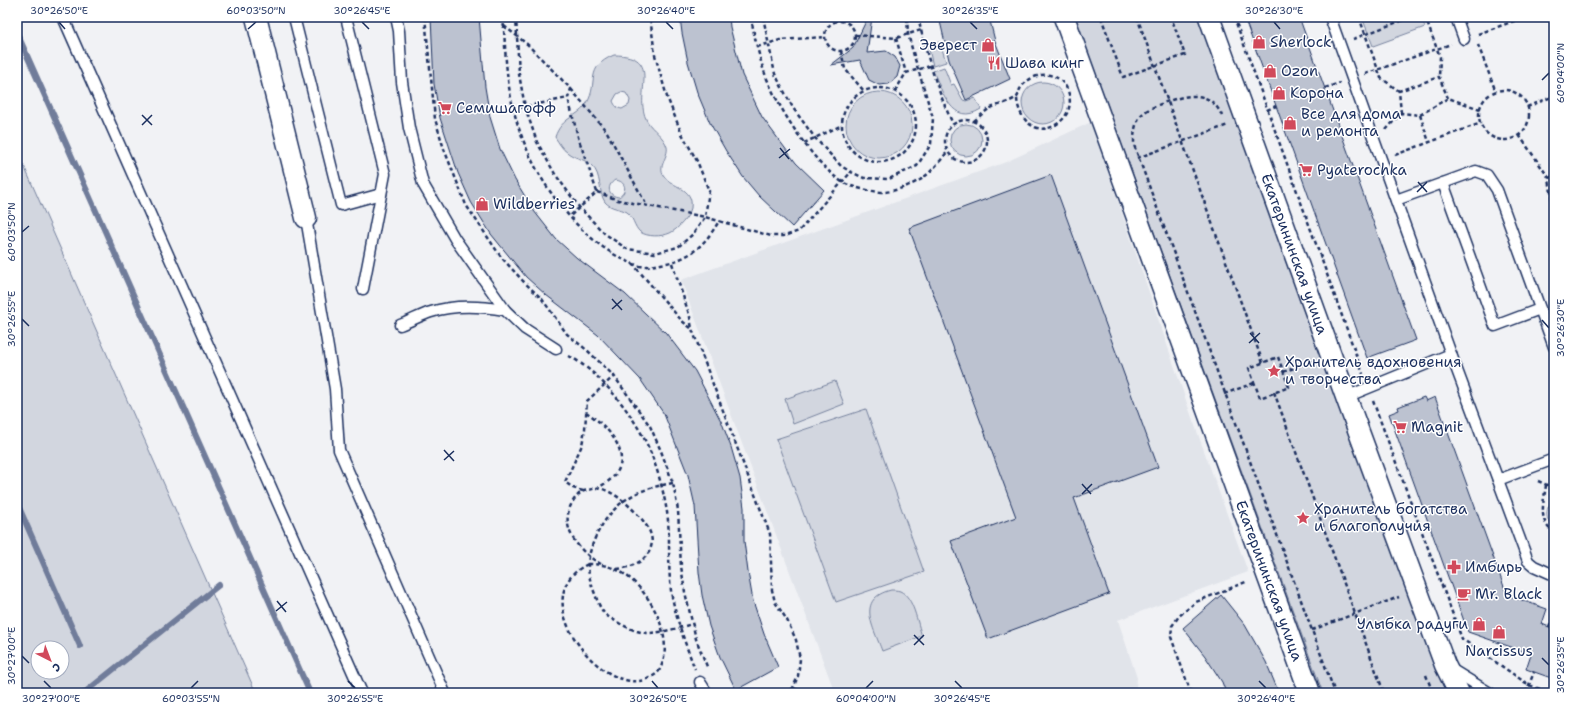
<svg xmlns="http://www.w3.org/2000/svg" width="1571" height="710" font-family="'Shantell Sans',sans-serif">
  <rect width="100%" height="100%" fill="#f1f2f5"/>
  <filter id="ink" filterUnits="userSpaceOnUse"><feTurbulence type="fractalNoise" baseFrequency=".025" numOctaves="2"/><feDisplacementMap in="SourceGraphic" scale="8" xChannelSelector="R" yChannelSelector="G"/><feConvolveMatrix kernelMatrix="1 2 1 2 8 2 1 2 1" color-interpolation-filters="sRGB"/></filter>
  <g filter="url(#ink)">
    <path fill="#e1e4ea" d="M 1091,122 L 1190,412 L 1248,572 L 1118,620 L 1137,678 L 1136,688 L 1133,693 L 835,693 L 681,280 L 1006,162 Z"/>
    <g fill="#d2d6df" stroke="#76829e" fill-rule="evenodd">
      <path d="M 1075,17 L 1198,17 L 1446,693 L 1323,693 Z"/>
      <path d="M 1362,17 L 1421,17 L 1425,27 L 1373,46 Z"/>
      <path d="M 940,42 L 946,62 L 933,66 L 928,45 Z"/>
      <path d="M 614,55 C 665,55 632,93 647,121 C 652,130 664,136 667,147 C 669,156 657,167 664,176 C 672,188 694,187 691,208 C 689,217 677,230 670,233 C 661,237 648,237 640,232 C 634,227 633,216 627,212 C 620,208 611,209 605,202 C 598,192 602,175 592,166 C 586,159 576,159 568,153 C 562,149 559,143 555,137 C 562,116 578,118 587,103 C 599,82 584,68 614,55 ZM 621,92 L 626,93 L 630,100 L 629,105 L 622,109 C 617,108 615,106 613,101 L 617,94 ZM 615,180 C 626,181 628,191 619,197 C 608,196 606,186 615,180 Z"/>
      <path d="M 944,67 L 951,85 L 954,84 L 963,100 L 966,101 L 975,98 L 981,109 C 952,127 943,92 933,71 Z"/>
      <circle cx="1043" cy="103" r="21"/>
      <circle cx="879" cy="125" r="33"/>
      <circle cx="966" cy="140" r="16"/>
      <path d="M 17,150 L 256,693 L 17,693 ZM 38,648 L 62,648 L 62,672 L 38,672 Z"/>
      <path d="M 835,381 L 844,404 L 793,424 L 785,399 Z"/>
      <path d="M 866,409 L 924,572 L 836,602 L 776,439 Z"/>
      <path d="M 1554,499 L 1554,527 C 1544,520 1545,507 1554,499 Z"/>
      <path d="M 891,590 C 893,590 897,590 900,591 C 914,597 917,623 922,636 L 882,651 C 874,628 855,599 891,590 Z"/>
    </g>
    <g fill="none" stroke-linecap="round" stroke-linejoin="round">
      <g stroke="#707c9a" stroke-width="6">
        <path d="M 17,33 L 310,693"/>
        <path d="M 17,503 L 80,646"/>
        <path d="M 84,693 L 219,585"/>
      </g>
    </g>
    <g fill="#bcc2d0" stroke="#1b2f5e">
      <path d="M 431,17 L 479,17 L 485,87 L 490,117 L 500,149 L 515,180 L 534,211 L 556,239 L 577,258 L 625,294 L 666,333 L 695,371 L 722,423 L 731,447 L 740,478 L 744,508 L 744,541 L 748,572 L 753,601 L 764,634 L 778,667 L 736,690 L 720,657 L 709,626 L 702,595 L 699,572 L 695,506 L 688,475 L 664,414 L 640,379 L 598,335 L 546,295 L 526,277 L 491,234 L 471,202 L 458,173 L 440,118 L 434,84 Z"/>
      <path d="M 680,17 L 729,17 L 730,27 L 742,75 L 762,117 L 796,163 L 824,190 L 792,227 L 759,196 L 743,177 L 726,151 L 710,123 L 697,92 L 688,62 L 682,33 Z"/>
      <path d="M 868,17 L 872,17 L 867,53 L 886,51 L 895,57 L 900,66 L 897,77 L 889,84 L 879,85 L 869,80 L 860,60 L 831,65 L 853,48 Z"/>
      <path d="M 939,17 L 989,17 L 995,41 L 1010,79 L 966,100 L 949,60 Z"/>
      <path d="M 1244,17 L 1299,17 L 1416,340 L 1367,358 Z"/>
      <path d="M 1051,175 L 1158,467 L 1074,498 L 1109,594 L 988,639 L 951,541 L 1016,517 L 909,228 Z"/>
      <path d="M 1424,397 L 1426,401 L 1435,397 L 1507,595 L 1547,609 L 1542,624 L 1554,629 L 1554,679 L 1526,669 L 1531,654 L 1468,632 L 1389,414 L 1399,410 L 1398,407 Z"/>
      <path d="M 1221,595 L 1245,625 L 1266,662 L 1279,693 L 1226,693 L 1222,682 L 1205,656 L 1183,628 Z"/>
    </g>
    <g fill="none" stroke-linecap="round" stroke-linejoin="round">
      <g stroke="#1b2f5e" stroke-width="13">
        <g id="service">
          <path d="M 63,17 L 362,693"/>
          <path d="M 294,17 L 341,205 L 381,194"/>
          <path d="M 346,17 L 385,174 L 363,289"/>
          <path d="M 396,17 L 399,31 L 402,82 L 409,128 L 423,184 L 455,239 L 505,310 L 525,329 L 556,349"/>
          <path d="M 1330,17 L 1451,354 L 1346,397"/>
          <path d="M 1456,17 L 1464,39"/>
          <path d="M 1443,183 L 1495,326 L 1540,309"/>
          <path d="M 1396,200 L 1476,171 L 1487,175 L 1497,190 L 1554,347"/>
          <path d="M 306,218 L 335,389 L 339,450 L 445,693"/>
          <path d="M 400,325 C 411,321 421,315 431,312 C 455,304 481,306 505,310"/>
          <path d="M 1451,354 L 1498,480 L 1554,459"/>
          <path d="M 1498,480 L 1528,561 L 1534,566 L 1554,575"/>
          <path d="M 1451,669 L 1490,693"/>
          <path d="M 700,682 L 707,693"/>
        </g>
      </g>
      <g stroke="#1b2f5e" stroke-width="23">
        <g id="minor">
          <path d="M 256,17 L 306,218"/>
          <path id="s1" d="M 1064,17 L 1310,693"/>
          <path id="s2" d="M 1209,17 L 1346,397 L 1445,665 L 1459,693"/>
        </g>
      </g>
      <g stroke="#1b2f5e" stroke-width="2.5" stroke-dasharray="4 3" stroke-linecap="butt">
        <path d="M 425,17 L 435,119 L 444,149 L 466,205 L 501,257 L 523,281 L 542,299 L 567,334 L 588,351 L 614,376 L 650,426 L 661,451 L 673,483 L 678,510 L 681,566 L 685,592 L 696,639 L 708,669"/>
        <path d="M 503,17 C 505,38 505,59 508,80 C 511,103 517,126 526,147 C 545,194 590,251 640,266 C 646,267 655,265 661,264 C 689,260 705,245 719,221"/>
        <path d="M 516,17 L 519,74 L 525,107 L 537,142 L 555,174 L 579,207 L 604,233 L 627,249 L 655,253 L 678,247 L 693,234 L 705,217 L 709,191 L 697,161 L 681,132 L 667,97 L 655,55 L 650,17"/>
        <path d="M 751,17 C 754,35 758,53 764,71 C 776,105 811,161 842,182 C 850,187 873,192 883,192 C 894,192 911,185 920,180 C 931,173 940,161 948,151"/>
        <path d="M 763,17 L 775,74 L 793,108 L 815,138 L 841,166 L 851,172 L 864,178 L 889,179 L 917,166 L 931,144 L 933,118 L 914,56 L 908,34 L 907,17"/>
        <path d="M 840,17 L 841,21"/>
        <path d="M 918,17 C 926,54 937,90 953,124"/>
        <path d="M 1101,17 L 1123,77 L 1185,55 L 1171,17"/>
        <path d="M 1137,17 L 1263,363"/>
        <path d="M 1234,17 L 1363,374"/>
        <path d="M 1359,17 L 1381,78 L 1399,91"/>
        <path d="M 1425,17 L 1440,57 L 1439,77"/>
        <path d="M 1474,17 L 1480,17"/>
        <path d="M 1549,17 L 1554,32"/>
        <circle cx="840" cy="36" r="15"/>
        <path d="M 504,26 L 527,44 L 571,89 L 568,98 L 578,137 L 597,192 L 570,216"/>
        <path d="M 1478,34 L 1525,17"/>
        <path d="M 855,35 L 896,38 L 921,30"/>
        <path d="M 896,38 L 906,73"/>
        <path d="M 1353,39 L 1411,17"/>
        <path d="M 1478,45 L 1496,92"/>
        <path d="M 757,47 L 780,40 L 825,37"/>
        <path d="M 841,51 L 845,69 L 864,91"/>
        <path d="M 1365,74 L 1451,44"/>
        <circle cx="879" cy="125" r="37"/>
        <path d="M 1325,88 L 1340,83"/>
        <path d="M 571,89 L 607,132 L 647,206"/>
        <circle cx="1504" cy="115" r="25"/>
        <path d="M 895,91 L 906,73 L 930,66"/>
        <path d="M 1527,107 L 1554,96"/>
        <path d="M 513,109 L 568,98"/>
        <path d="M 1267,110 L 1276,106"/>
        <path d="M 1401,113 L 1399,91 L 1439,77 L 1448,98"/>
        <path d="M 1420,115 L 1429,142"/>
        <path d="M 1222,116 C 1210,88 1185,95 1163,103 C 1154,107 1144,110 1139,118 C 1134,127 1134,136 1134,145 L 1335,693"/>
        <circle cx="966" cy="141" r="21"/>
        <path d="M 974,121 C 979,117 984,112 989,109 C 996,105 1011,102 1017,97 C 1019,95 1019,91 1020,89 C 1024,83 1030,78 1037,76 C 1066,67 1083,107 1057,124 C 1036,138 1017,118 1017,97"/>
        <path d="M 1386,130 L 1401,113 L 1420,115 L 1448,98 L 1480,109"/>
        <path d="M 1519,135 L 1549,178 L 1554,214"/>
        <path d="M 804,143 L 842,125"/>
        <path d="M 1395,155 L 1481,123"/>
        <path d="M 1137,158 L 1228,125"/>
        <path d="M 1549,178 L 1554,176"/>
        <path d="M 597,192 L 618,200 L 705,217 L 771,236 L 785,236 L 799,231 L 851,172"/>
        <path d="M 632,263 L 682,321 L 692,329"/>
        <path d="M 672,263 L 690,317 L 692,329 L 770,534 L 772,590 L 775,602 L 787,620 L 796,640 L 800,659 L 798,676 L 793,688 L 788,693"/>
        <path d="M 569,356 C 603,374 639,421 652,456 C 659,474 664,494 667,512 C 671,540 667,569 672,597 C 677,621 686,646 695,669"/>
        <path d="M 1278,357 L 1289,387 L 1260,398 L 1249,368 Z"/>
        <path d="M 1283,372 L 1313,361"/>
        <path d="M 1274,392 L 1384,693"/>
        <path d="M 1224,394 L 1254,383"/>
        <path d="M 1373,401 L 1462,639 L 1529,685 L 1551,693"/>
        <path d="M 586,412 C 606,425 633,452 615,475 C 610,481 603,485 597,488"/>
        <path d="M 1538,481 L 1554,488"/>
        <path d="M 673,483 C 655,486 640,490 625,500 C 606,514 590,540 588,564 C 588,574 591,584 595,594 C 597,600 600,608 604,613 C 607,617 614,620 619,623 C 628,628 637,632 647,633 C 662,633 678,628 692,624"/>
        <path d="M 1546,485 C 1544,501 1537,522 1554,532"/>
        <path d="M 583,491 L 573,488 L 565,482 L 582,445 L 585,429 L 587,401 L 614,376"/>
        <path d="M 588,564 C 598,564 606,565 615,569 C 647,583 678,638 659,671 C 656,675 653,676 649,678 C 605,701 520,596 588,564 Z"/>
        <path d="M 601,564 C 580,553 558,528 572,503 C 574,499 579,493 584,491 C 588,490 593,489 596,488 C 613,488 640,514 648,528 C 661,552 638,568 616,569"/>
        <path d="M 1549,627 L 1554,614"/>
        <path d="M 1312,630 L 1399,597"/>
        <path d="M 1426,675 L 1433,693"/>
        <path d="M 793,688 L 804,693"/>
        <path d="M 1191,693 L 1171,637 L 1172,626 L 1179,616 L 1196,602 L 1248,581"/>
        <path d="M 1427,693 L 1432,691"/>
        <path d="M 1526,693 L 1534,672"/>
      </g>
      <use href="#service" stroke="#fff" stroke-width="10"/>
      <use href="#minor" stroke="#fff" stroke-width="20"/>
    </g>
  </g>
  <path fill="none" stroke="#1b2f5e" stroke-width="1.5" d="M 59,22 L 65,29M 362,22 L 369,29M 666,22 L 673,29M 970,22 L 977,29M 1274,22 L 1280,29M 248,29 L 256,22M 1542,80 L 1549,73M 142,115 L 152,125M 142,125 L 152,115M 780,148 L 789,159M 779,158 L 790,149M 1418,182 L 1427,192M 1417,192 L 1427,182M 22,232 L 29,226M 612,299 L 622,310M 612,309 L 622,300M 22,319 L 29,326M 1542,320 L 1549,328M 1250,333 L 1259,343M 1249,343 L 1260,333M 444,450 L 454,461M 444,460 L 454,451M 1082,484 L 1091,494M 1082,494 L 1092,484M 277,601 L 286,612M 276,611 L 287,602M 914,635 L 924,645M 914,645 L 924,635M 22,656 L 29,663M 1542,658 L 1549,665M 44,681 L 51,688M 348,681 L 355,688M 652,681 L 658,688M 955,681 L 962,688M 1259,681 L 1266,688M 191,688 L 198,681M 866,688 L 873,681"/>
  <defs>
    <g id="shop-bare" transform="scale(1.08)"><path d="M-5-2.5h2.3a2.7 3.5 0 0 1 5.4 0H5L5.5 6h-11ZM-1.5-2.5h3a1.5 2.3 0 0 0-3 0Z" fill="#d1495b" stroke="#fff" stroke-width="2.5" paint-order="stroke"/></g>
    <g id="restaurant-bare" transform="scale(1.08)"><path d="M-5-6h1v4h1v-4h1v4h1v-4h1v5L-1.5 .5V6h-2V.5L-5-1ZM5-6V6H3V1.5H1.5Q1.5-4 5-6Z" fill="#d1495b" stroke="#fff" stroke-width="2.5" paint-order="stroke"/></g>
    <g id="supermarket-bare" transform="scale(1.08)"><path d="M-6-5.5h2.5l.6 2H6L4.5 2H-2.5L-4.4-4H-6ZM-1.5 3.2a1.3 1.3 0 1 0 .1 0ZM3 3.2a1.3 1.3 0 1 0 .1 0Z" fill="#d1495b" stroke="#fff" stroke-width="2.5" paint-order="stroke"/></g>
    <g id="sight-bare" transform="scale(1.08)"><path d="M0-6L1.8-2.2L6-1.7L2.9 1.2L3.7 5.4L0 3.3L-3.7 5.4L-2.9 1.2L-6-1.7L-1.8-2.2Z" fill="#d1495b" stroke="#fff" stroke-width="2.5" paint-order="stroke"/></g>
    <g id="pharmacy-bare" transform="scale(1.08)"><path d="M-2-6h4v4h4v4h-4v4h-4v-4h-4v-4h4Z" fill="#d1495b" stroke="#fff" stroke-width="2.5" paint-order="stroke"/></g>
    <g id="cafe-bare" transform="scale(1.08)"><path d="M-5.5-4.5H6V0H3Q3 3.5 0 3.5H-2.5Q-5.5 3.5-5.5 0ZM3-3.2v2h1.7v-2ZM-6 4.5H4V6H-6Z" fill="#d1495b" stroke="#fff" stroke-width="2.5" paint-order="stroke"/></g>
  </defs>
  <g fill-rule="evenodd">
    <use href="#shop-bare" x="1259" y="42"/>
    <use href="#shop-bare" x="988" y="45"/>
    <use href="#restaurant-bare" x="994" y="63"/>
    <use href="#shop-bare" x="1270" y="71"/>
    <use href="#shop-bare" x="1279" y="93"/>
    <use href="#supermarket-bare" x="445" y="108"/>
    <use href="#shop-bare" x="1290" y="123"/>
    <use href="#supermarket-bare" x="1306" y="170"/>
    <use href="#shop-bare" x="482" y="204"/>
    <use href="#sight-bare" x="1274" y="371"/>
    <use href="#supermarket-bare" x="1400" y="427"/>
    <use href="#sight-bare" x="1303" y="518"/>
    <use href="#pharmacy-bare" x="1454" y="567"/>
    <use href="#cafe-bare" x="1464" y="594"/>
    <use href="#shop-bare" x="1479" y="624"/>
    <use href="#shop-bare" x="1499" y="632"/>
  </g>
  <g text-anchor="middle" stroke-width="3" stroke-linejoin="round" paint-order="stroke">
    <g font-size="15" fill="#1b2f5e" stroke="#fff" text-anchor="start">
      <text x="1270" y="47">Sherlock</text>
      <text x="977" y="50" text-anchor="end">Эверест</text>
      <text x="1005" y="68">Шава кинг</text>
      <text x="1281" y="76">Ozon</text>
      <text x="1290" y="98">Корона</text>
      <text x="456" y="113">Семишагофф</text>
      <text x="1301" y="119">Все для дома<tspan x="1301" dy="17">и ремонта</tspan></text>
      <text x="1317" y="175">Pyaterochka</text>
      <text x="493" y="209">Wildberries</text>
      <text x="1285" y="367">Хранитель вдохновения<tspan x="1285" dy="17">и творчества</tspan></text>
      <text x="1411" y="432">Magnit</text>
      <text x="1314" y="514">Хранитель богатства<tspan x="1314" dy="17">и благополучия</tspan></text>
      <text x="1465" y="572">Имбирь</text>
      <text x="1475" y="599">Mr. Black</text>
      <text x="1468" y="629" text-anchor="end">Улыбка радуги</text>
      <text x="1499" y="656" text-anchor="middle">Narcissus</text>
    </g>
    <g font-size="15" fill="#1b2f5e" stroke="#fff">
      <text dy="5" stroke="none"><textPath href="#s2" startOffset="252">Екатерининская улица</textPath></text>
      <text dy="5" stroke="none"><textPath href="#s1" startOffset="600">Екатерининская улица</textPath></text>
    </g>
  </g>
  <rect width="1571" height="710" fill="none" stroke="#fff" stroke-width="44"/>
  <g transform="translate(50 660) rotate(138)"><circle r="19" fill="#ffffff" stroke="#a4acbf"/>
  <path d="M0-3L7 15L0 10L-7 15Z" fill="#d1495b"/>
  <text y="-6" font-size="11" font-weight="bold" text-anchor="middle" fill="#1b2f5e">С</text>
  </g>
  <rect x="22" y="22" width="1527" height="666" fill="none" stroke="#1b2f5e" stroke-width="1.5"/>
  <g font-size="10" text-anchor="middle" fill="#1b2f5e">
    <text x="59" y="14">30°26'50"E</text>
    <text x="256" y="14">60°03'50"N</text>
    <text x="362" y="14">30°26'45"E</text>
    <text x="666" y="14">30°26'40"E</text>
    <text x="970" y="14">30°26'35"E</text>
    <text x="1274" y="14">30°26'30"E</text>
    <text transform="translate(1560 73) rotate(-90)" y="4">60°04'00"N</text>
    <text transform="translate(11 232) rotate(-90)" y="4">60°03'50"N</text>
    <text transform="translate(11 319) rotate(-90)" y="4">30°26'55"E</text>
    <text transform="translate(1560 328) rotate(-90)" y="4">30°26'30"E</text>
    <text transform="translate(11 656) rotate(-90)" y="4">30°27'00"E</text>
    <text transform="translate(1560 665) rotate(-90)" y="4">30°26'35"E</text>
    <text x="51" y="702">30°27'00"E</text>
    <text x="191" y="702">60°03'55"N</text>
    <text x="355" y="702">30°26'55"E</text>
    <text x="658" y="702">30°26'50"E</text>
    <text x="866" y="702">60°04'00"N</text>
    <text x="962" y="702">30°26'45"E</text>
    <text x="1266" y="702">30°26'40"E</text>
  </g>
</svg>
